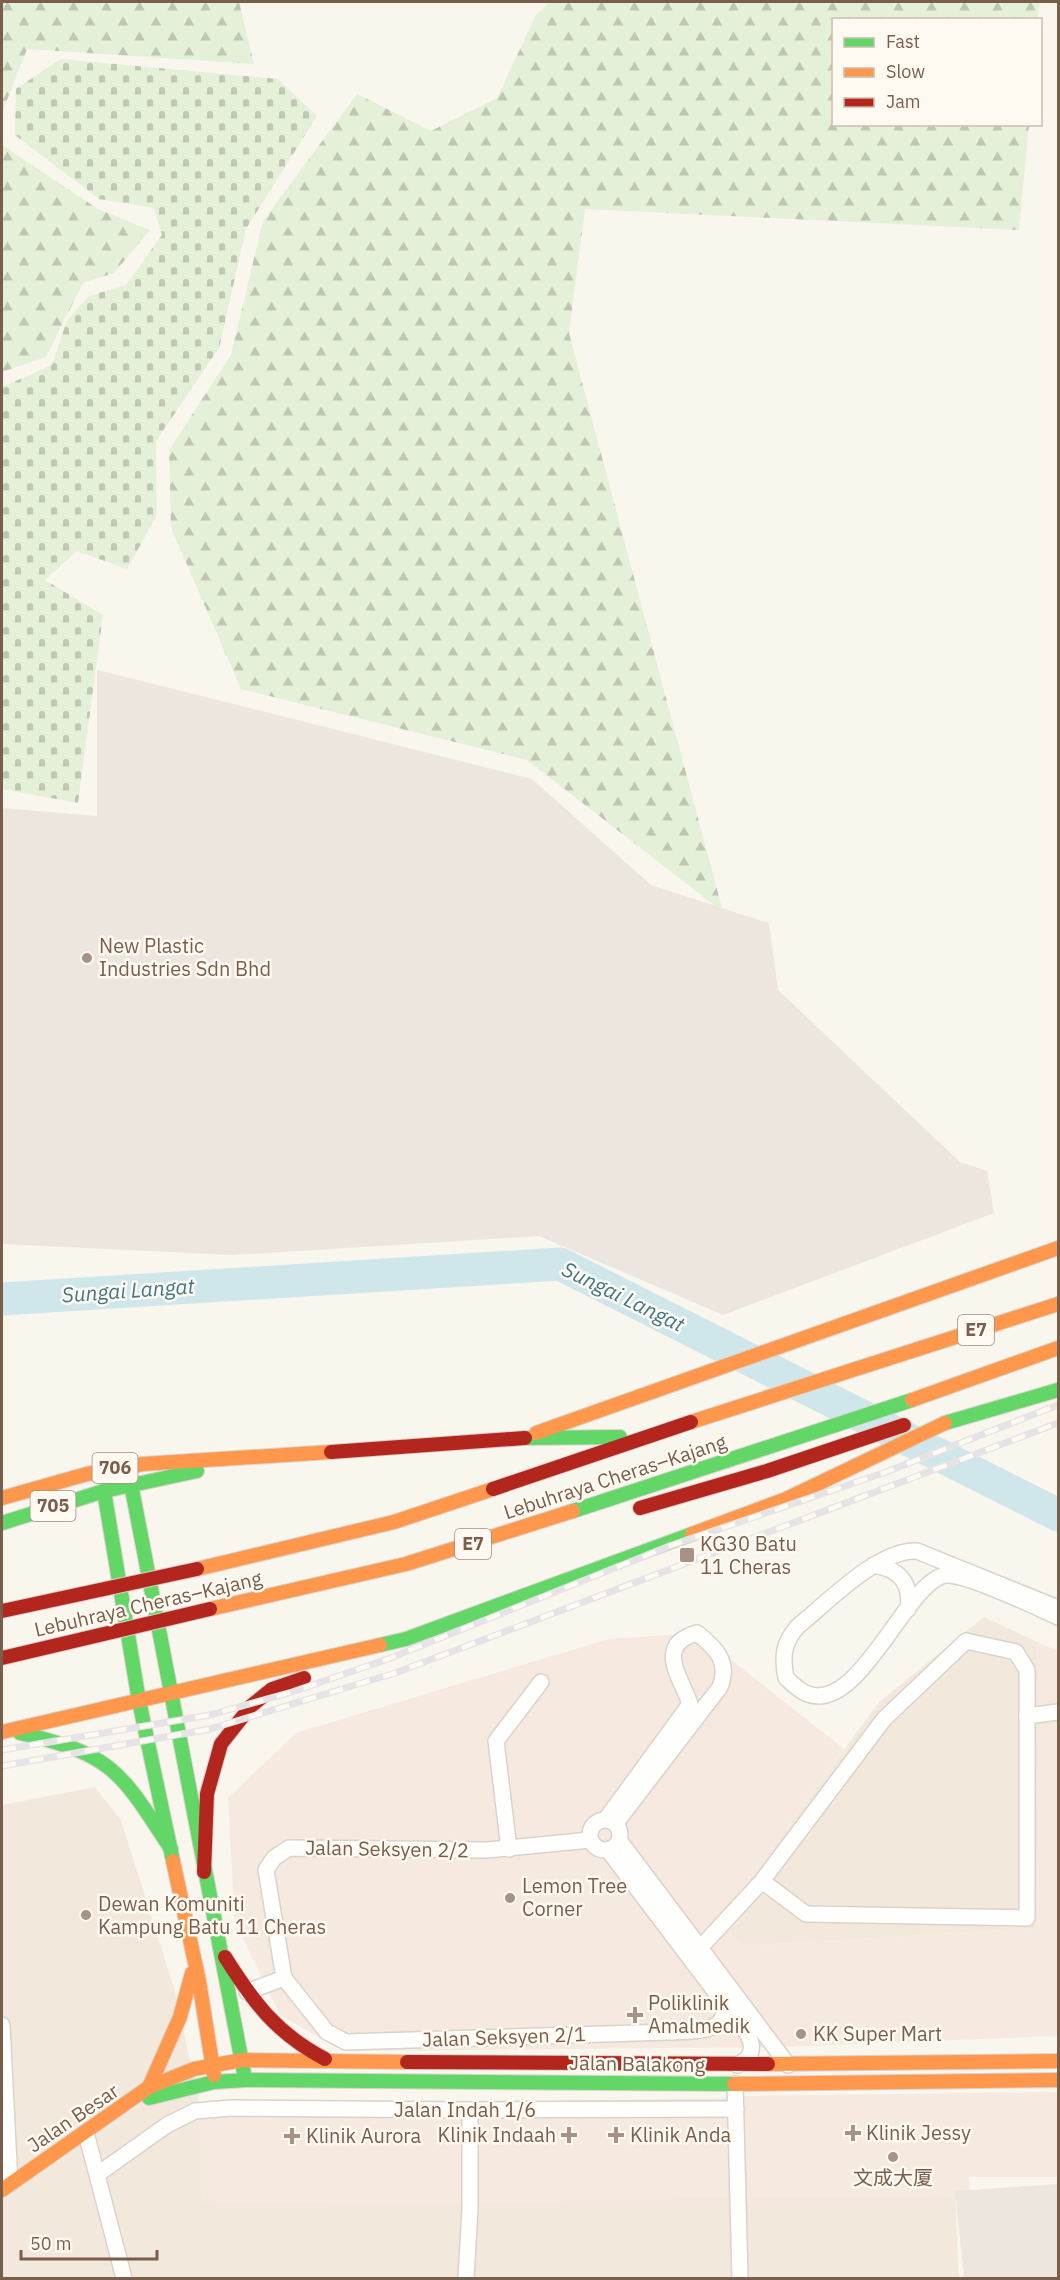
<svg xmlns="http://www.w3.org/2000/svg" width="1060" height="2280" font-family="'IBM Plex Sans','Noto Sans SC',sans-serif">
  <defs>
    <pattern id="forest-firs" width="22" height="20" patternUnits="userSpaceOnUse" patternTransform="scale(1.5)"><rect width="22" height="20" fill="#e5f0d9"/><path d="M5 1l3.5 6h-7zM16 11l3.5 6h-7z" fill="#bfc6b2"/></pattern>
    <pattern id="cemetery-stones" width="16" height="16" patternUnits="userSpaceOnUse" patternTransform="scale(1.5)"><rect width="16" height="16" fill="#e5f0d9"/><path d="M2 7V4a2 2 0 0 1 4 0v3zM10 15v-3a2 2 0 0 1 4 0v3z" fill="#bfc6b2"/></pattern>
  </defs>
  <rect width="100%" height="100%" fill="#f9f6ee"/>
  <g fill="#f2e9dc">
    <path d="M 984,1617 L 1037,1642 L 1040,1716 L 1037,1928 L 741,1946 L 720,1919 L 879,1702 Z"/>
    <path d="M 95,1787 L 121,1820 L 174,1988 L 200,2106 L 951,2095 L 959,2278 L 2,2278 L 2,1805 Z"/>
  </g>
  <g fill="#f6e9df">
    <path d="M 697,1633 L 844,1749 L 720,1919 L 741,1946 L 1037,1928 L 1040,1716 L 1037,1642 L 1058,1651 L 1058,2036 L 780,2047 L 343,2051 L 280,2015 L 235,1922 L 228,1798 L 296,1733 L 609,1639 Z"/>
    <path d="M 1058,2092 L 1058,2177 L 969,2177 L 971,2199 L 731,2198 L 397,2204 L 201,2201 L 199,2118 L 226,2115 L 742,2114 L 743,2096 Z"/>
  </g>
  <g fill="#ede6df">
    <path d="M 97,670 L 532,779 L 651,885 L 769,923 L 778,990 L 960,1162 L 987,1171 L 994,1213 L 723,1315 L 539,1236 L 233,1255 L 2,1244 L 2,808 L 97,816 Z"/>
    <path d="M 1058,2184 L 1058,2278 L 964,2278 L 955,2191 Z"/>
  </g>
  <g fill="url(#forest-firs)">
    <path d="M 2,2 L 239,2 L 254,64 L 27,49 L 2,113 Z"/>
    <path d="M 550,2 L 1040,2 L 1038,19 L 834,20 L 834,124 L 1029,125 L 1019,230 L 585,209 L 569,333 L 723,912 L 527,760 L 241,689 L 171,528 L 169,450 L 231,355 L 263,221 L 357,94 L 431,131 L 497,98 L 536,15 Z"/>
    <path d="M 2,145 L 98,209 L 150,230 L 114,273 L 83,283 L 46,357 L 2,372 Z"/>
  </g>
  <path fill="url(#cemetery-stones)" d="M 61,59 L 278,79 L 317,116 L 246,229 L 219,348 L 156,441 L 157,515 L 127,569 L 77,551 L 45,580 L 103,615 L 78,803 L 2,789 L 2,387 L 52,365 L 67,320 L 89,296 L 126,285 L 162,235 L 154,208 L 99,199 L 15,135 L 16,89 Z"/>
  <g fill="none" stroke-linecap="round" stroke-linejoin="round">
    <path stroke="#cfe7ea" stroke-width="33" d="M 2,1299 L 560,1264 L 1058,1515"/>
    <g stroke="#d9d3cc" stroke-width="18">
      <g id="street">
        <path d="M 874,1565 C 899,1569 912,1583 908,1609"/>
        <path d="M 1058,1608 L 917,1551 C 878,1549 827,1603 797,1627 C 783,1644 782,1656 786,1678 C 792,1683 800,1692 808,1694 C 860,1714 908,1577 947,1575 C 967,1574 1036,1607 1058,1617"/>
        <path d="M 1027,1716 L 1058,1712"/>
        <path d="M 606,1819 L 690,1704 C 681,1677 654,1645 697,1633 C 716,1648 730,1662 720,1687 L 616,1823"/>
        <circle cx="605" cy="1835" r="15"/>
        <path d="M 590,1840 L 487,1850 L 289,1848 L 274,1858 L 266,1870 L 284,1978 L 327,2032 L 346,2042 L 668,2032 C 683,2031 724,2034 724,2012 C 724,2006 720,1999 718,1993"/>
        <path d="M 619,1840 L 788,2065"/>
        <path d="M 509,1849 L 496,1741 L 541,1682"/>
        <path d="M 608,1850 L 748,2035 C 755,2049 751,2059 737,2065"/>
        <path d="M 700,1948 L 762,1881 L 884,1719 L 966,1641 L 1016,1652 L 1027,1670 L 1027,1918 L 806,1914 L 762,1881"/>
        <path d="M 247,1992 L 284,1978"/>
        <path d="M 2,2025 L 10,2184"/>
        <path d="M 735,2084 L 740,2278"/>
        <path d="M 86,2133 L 124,2278"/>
        <path d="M 98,2174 L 167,2125 L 195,2111 L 231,2108 L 470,2110 L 736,2109"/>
        <path d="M 466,2278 L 470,2209 L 470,2110"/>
      </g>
    </g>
    <g stroke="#dad3cc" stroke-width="16">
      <g id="fast">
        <path d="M 945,1423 L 1058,1390"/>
        <path d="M 525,1438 L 620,1437"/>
        <path d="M 131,1484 L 244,2073"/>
        <path d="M 104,1491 L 139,1701 L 173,1861"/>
        <path d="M 573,1511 L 912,1400"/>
        <path d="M 2,1523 L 104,1491 L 197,1471"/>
        <path d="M 380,1645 L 406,1639 L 692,1534"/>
        <path d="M 20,1733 C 114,1755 120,1771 171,1849"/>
        <path d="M 149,2098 L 214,2082 L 246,2080 L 734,2084"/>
      </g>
    </g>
    <g stroke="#dad3cc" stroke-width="16">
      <g id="slow">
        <path d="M 912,1400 L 1058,1348"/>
        <path d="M 691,1422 L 1058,1304"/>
        <path d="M 536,1433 L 1058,1248"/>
        <path d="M 2,1498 L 87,1474 L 143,1464 L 331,1452"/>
        <path d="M 692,1534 L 786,1499 L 945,1423"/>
        <path d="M 197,1569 L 394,1522 L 493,1489"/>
        <path d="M 210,1609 L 406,1564 L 573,1511"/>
        <path d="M 2,1732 L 380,1645"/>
        <path d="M 173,1861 L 199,1981 L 214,2075"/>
        <path d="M 768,2064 L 1058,2061"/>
        <path d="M 734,2084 L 1058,2080"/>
        <path d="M 149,2087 L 180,2017 L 192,1973"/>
        <path d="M 2,2190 L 149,2087 L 194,2069 L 242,2060 L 407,2062"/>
      </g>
    </g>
    <g stroke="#dad3cc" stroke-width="16">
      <g id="jam">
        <path d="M 331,1452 L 525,1438"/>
        <path d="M 493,1489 L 691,1422"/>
        <path d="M 640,1508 L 767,1471 L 904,1425"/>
        <path d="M 204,1872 L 207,1794 L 221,1744 L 251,1706 L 272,1689 L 304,1678"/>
        <path d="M 225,1957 C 254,2003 276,2033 325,2059"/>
        <path d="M 407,2062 L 768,2064"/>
      </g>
    </g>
    <use href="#street" stroke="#fefefc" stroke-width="15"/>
    <use href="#fast" stroke="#63d668" stroke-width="14"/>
    <use href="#slow" stroke="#ff974d" stroke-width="14"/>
    <use href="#jam" stroke="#b3261e" stroke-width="14"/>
    <g stroke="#e6e3e6" stroke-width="7">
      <g id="rail">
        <path d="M 2,1750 L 210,1715 L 292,1692 L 388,1659 L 672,1545 L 886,1472 L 1058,1405"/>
        <path d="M 2,1766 L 210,1729 L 395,1673 L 1058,1423"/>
      </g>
    </g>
    <use href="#rail" stroke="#fffaf1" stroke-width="4.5" stroke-dasharray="14" stroke-linecap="butt"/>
    <g stroke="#dad2cb" stroke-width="16" stroke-linecap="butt">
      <g id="jam-bridge">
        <path d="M 2,1611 L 197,1569"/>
        <path d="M 2,1658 L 210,1609"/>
      </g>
    </g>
    <use href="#jam-bridge" stroke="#b3261e" stroke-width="14"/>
  </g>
  <g fill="#a69385" stroke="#fffaf1" stroke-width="2">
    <circle cx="87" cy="958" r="6"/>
    <rect x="679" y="1547" width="16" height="16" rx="3"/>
    <circle cx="510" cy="1898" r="6"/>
    <circle cx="86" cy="1915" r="6"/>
    <path d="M632 2006h6v6h6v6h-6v6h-6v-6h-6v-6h6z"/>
    <circle cx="801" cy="2034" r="6"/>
    <path d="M850 2124h6v6h6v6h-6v6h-6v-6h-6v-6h6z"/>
    <path d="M566 2126h6v6h6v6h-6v6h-6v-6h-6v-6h6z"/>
    <path d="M613 2126h6v6h6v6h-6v6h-6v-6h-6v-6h6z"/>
    <path d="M289 2127h6v6h6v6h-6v6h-6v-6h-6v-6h6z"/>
    <circle cx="893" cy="2157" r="6"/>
  </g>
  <g text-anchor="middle" stroke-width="5" stroke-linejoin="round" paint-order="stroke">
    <g fill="#fffaf1" stroke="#a28d7e" stroke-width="1.5">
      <rect x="958" y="1315" width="36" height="30" rx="4.5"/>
      <rect x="92.5" y="1453" width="45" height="30" rx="4.5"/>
      <rect x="30.5" y="1491" width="45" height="30" rx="4.5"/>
      <rect x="455" y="1529" width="36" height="30" rx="4.5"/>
    </g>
    <g font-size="18" font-weight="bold" fill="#7a5e4c">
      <text x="976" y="1336">E7</text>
      <text x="115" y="1474">706</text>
      <text x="53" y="1512">705</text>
      <text x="473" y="1550">E7</text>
    </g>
    <g font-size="20" fill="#7a5e4c" stroke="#fffaf1" text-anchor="start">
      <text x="99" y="953">New Plastic<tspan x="99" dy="23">Industries Sdn Bhd</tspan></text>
      <text x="700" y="1551">KG30 Batu<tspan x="700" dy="23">11 Cheras</tspan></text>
      <text x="522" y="1893">Lemon Tree<tspan x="522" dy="23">Corner</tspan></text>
      <text x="98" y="1911">Dewan Komuniti<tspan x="98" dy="23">Kampung Batu 11 Cheras</tspan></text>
      <text x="648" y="2010">Poliklinik<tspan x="648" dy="23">Amalmedik</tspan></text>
      <text x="813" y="2041">KK Super Mart</text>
      <text x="866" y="2140">Klinik Jessy</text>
      <text x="556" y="2142" text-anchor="end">Klinik Indaah</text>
      <text x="630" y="2142">Klinik Anda</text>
      <text x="306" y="2143">Klinik Aurora</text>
      <text x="893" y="2185" text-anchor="middle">文成大厦</text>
    </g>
    <g font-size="20" fill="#7a5e4c" stroke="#fffaf1">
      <text transform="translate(615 1477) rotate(-18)" y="7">Lebuhraya Cheras–Kajang</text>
      <text transform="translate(148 1604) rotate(-13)" y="7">Lebuhraya Cheras–Kajang</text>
      <text transform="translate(387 1849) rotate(1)" y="7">Jalan Seksyen 2/2</text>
      <text transform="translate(504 2037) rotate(-2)" y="7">Jalan Seksyen 2/1</text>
      <text transform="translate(637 2064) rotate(1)" y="7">Jalan Balakong</text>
      <text x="465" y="2117">Jalan Indah 1/6</text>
      <text transform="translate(73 2118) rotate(-34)" y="7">Jalan Besar</text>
    </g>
    <g font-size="21" font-style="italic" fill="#417786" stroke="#fffaf1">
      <text transform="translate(128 1291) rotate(-4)" y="7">Sungai Langat</text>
      <text transform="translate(623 1297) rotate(26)" y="7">Sungai Langat</text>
    </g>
  </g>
  <rect width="1060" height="2280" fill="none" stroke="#7a5e4c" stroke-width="6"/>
  <rect x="832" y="18" width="210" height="108" fill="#fffaf1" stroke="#cabcaf" stroke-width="1.5"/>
  <rect x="844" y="38" width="30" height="9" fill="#63d668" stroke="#cabcaf" stroke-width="1.5"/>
  <text x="886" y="48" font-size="18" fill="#7a5e4c">Fast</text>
  <rect x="844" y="68" width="30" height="9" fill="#ff974d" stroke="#cabcaf" stroke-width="1.5"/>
  <text x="886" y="78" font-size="18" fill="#7a5e4c">Slow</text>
  <rect x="844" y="98" width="30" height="9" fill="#b3261e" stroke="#cabcaf" stroke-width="1.5"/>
  <text x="886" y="108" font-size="18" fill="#7a5e4c">Jam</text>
  <path d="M21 2250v9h136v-9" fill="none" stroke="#7a5e4c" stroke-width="3"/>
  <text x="30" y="2250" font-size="18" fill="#7a5e4c" stroke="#fffaf1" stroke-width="4.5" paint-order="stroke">50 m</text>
</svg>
